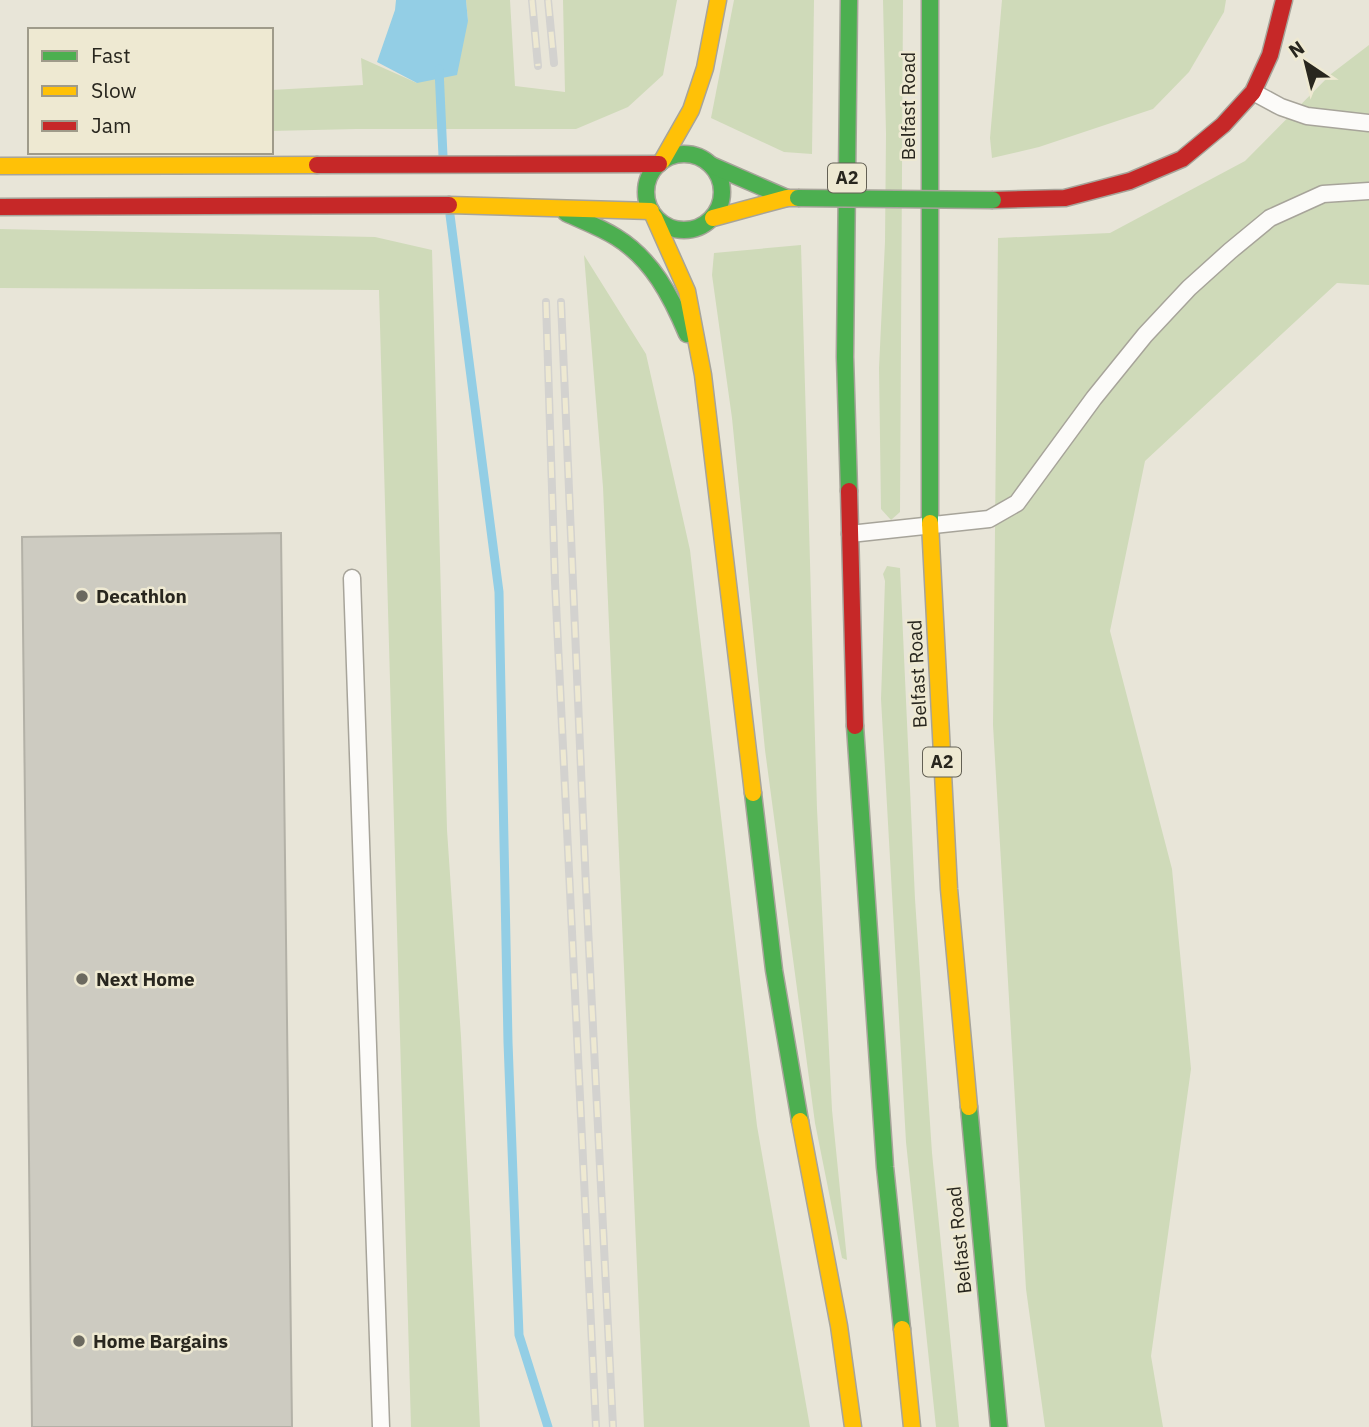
<svg xmlns="http://www.w3.org/2000/svg" width="1369" height="1427" font-family="'IBM Plex Sans',sans-serif">
  <rect width="100%" height="100%" fill="#e8e5d8"/>
  <g fill="#cfdab9">
    <path d="M 466,0 L 510,0 L 515,86 L 565,92 L 563,0 L 677,0 L 663,75 L 628,107 L 576,129 L 356,129 L 271,131 L 271,90 L 363,85 L 361,58 L 417,83 L 468,21 Z"/>
    <path d="M 734,0 L 814,0 L 812,154 L 784,152 L 711,118 Z"/>
    <path d="M 883,0 L 903,0 L 900,512 L 891,520 L 881,509 L 879,368 L 885,242 L 886,134 Z"/>
    <path d="M 1002,0 L 1226,0 L 1224,12 L 1189,72 L 1153,109 L 1039,147 L 992,158 L 990,138 Z"/>
    <path d="M 1369,45 L 1369,285 L 1337,283 L 1145,461 L 1110,631 L 1172,869 L 1191,1069 L 1151,1356 L 1163,1427 L 1045,1427 L 1026,1289 L 993,725 L 998,238 L 1110,233 L 1245,161 L 1331,74 Z"/>
    <path d="M 0,229 L 375,237 L 432,250 L 447,830 L 461,1037 L 480,1427 L 411,1427 L 379,290 L 0,288 Z"/>
    <path d="M 801,245 L 817,809 L 832,1110 L 847,1260 L 842,1258 L 815,1123 L 765,750 L 732,418 L 712,275 L 714,253 Z"/>
    <path d="M 584,255 L 646,354 L 690,550 L 757,1126 L 810,1427 L 644,1427 L 603,487 Z"/>
    <path d="M 887,566 L 900,568 L 915,899 L 932,1153 L 959,1427 L 936,1427 L 906,1142 L 881,699 L 885,581 L 883,574 Z"/>
  </g>
  <path fill="#93cee5" d="M 396,0 L 466,0 L 468,21 L 457,75 L 417,83 L 377,62 L 395,10 Z"/>
  <g fill="none" stroke-linecap="round" stroke-linejoin="round">
    <g stroke="#93cee5" stroke-width="9">
      <path d="M 439,69 L 443,156"/>
      <path d="M 450,215 L 499,592 L 508,1042 L 519,1335 L 548,1427"/>
    </g>
  </g>
  <path fill="#cdcbc1" stroke="#b3b1a7" stroke-width="2" d="M 281,533 L 292,1427 L 32,1427 L 22,537 Z"/>
  <g fill="none" stroke-linecap="round" stroke-linejoin="round">
    <g stroke="#a7a49a" stroke-width="19">
      <g id="lane">
        <path d="M 1253,92 L 1281,107 L 1307,116 L 1369,123"/>
        <path d="M 850,534 L 989,519 L 1017,503 L 1094,398 L 1145,335 L 1189,288 L 1230,251 L 1270,218 L 1323,194 L 1369,191"/>
        <path d="M 352,578 L 381,1427"/>
      </g>
    </g>
    <g stroke="#a7a49a" stroke-width="19">
      <g id="fast">
        <path d="M 930,0 L 930,523"/>
        <circle cx="684" cy="192" r="38"/>
        <path d="M 711,165 L 787,198"/>
        <path d="M 566,213 C 583,221 600,227 616,237 C 652,259 671,296 687,334"/>
        <path d="M 849,491 L 845,357 L 849,0"/>
        <path d="M 855,726 L 885,1167 L 902,1329"/>
        <path d="M 753,793 L 774,970 L 800,1121"/>
        <path d="M 969,1107 L 999,1427"/>
      </g>
    </g>
    <g stroke="#a7a49a" stroke-width="19">
      <g id="slow">
        <path d="M 662,161 L 691,110 L 705,68 L 718,0"/>
        <path d="M 0,166 L 317,165"/>
        <path d="M 449,205 L 651,211"/>
        <path d="M 654,217 L 687,291 L 703,375 L 753,793"/>
        <path d="M 713,218 L 787,198 L 798,198"/>
        <path d="M 930,523 L 949,889 L 969,1107"/>
        <path d="M 800,1121 L 839,1326 L 853,1427"/>
        <path d="M 902,1329 L 912,1427"/>
      </g>
    </g>
    <g stroke="#a7a49a" stroke-width="19">
      <g id="jam">
        <path d="M 317,165 L 659,164"/>
        <path d="M 993,200 L 1065,198 L 1130,181 L 1182,159 L 1223,125 L 1253,92 L 1270,55 L 1284,0"/>
        <path d="M 0,207 L 449,205"/>
        <path d="M 849,491 L 855,726"/>
      </g>
    </g>
    <use href="#lane" stroke="#fcfbf9" stroke-width="16"/>
    <use href="#fast" stroke="#4caf50" stroke-width="16"/>
    <use href="#slow" stroke="#ffc107" stroke-width="16"/>
    <use href="#jam" stroke="#c62828" stroke-width="16"/>
    <g stroke="#d3d2cf" stroke-width="8">
      <g id="rail">
        <path d="M 532,0 L 538,66"/>
        <path d="M 548,0 L 554,63"/>
        <path d="M 546,302 L 555,582 L 596,1427"/>
        <path d="M 561,302 L 586,887 L 613,1427"/>
      </g>
    </g>
    <use href="#rail" stroke="#eee9d2" stroke-width="5" stroke-dasharray="16" stroke-linecap="butt"/>
    <g stroke="#a7a49a" stroke-width="19" stroke-linecap="butt">
      <path id="fast-bridge" d="M 798,198 L 993,200"/>
    </g>
    <use href="#fast-bridge" stroke="#4caf50" stroke-width="16"/>
  </g>
  <g fill="#6b695f" stroke="#eee9d2" stroke-width="2.5">
    <circle cx="82" cy="596" r="7"/>
    <circle cx="82" cy="979" r="7"/>
    <circle cx="79" cy="1341" r="7"/>
  </g>
  <g text-anchor="middle" stroke-width="5" stroke-linejoin="round" paint-order="stroke">
    <g fill="#eee9d2" stroke="#636054" stroke-width="2">
      <rect x="828" y="163.5" width="38" height="29" rx="5"/>
      <rect x="923" y="747.5" width="38" height="29" rx="5"/>
    </g>
    <g font-size="18" font-weight="bold" fill="#28261e">
      <text x="847" y="184">A2</text>
      <text x="942" y="768">A2</text>
    </g>
    <g font-size="19" fill="#28261e" stroke="#eee9d2">
      <text transform="translate(908 106) rotate(-90)" y="7">Belfast Road</text>
      <text transform="translate(917 674) rotate(-93)" y="7">Belfast Road</text>
      <text transform="translate(959 1240) rotate(-96)" y="7">Belfast Road</text>
    </g>
    <g font-size="19" font-weight="bold" fill="#28261e" stroke="#eee9d2" text-anchor="start">
      <text x="96" y="603">Decathlon</text>
      <text x="96" y="986">Next Home</text>
      <text x="93" y="1348">Home Bargains</text>
    </g>
  </g>
  <rect x="28" y="28" width="245" height="126" fill="#eee9d2" stroke="#9f9b8a" stroke-width="2"/>
  <rect x="42" y="51" width="35" height="10" fill="#4caf50" stroke="#9f9b8a" stroke-width="2"/>
  <text x="91" y="63" font-size="21" fill="#28261e">Fast</text>
  <rect x="42" y="86" width="35" height="10" fill="#ffc107" stroke="#9f9b8a" stroke-width="2"/>
  <text x="91" y="98" font-size="21" fill="#28261e">Slow</text>
  <rect x="42" y="121" width="35" height="10" fill="#c62828" stroke="#9f9b8a" stroke-width="2"/>
  <text x="91" y="133" font-size="21" fill="#28261e">Jam</text>
  <g transform="translate(1306 63) rotate(325)" stroke="#eee9d2" stroke-width="5" paint-order="stroke">
  <path d="M0-5L12 26L0 18L-12 26Z" fill="#28261e"/>
  <text y="-10" font-size="19" font-weight="bold" text-anchor="middle" fill="#28261e">N</text>
  </g>
</svg>
